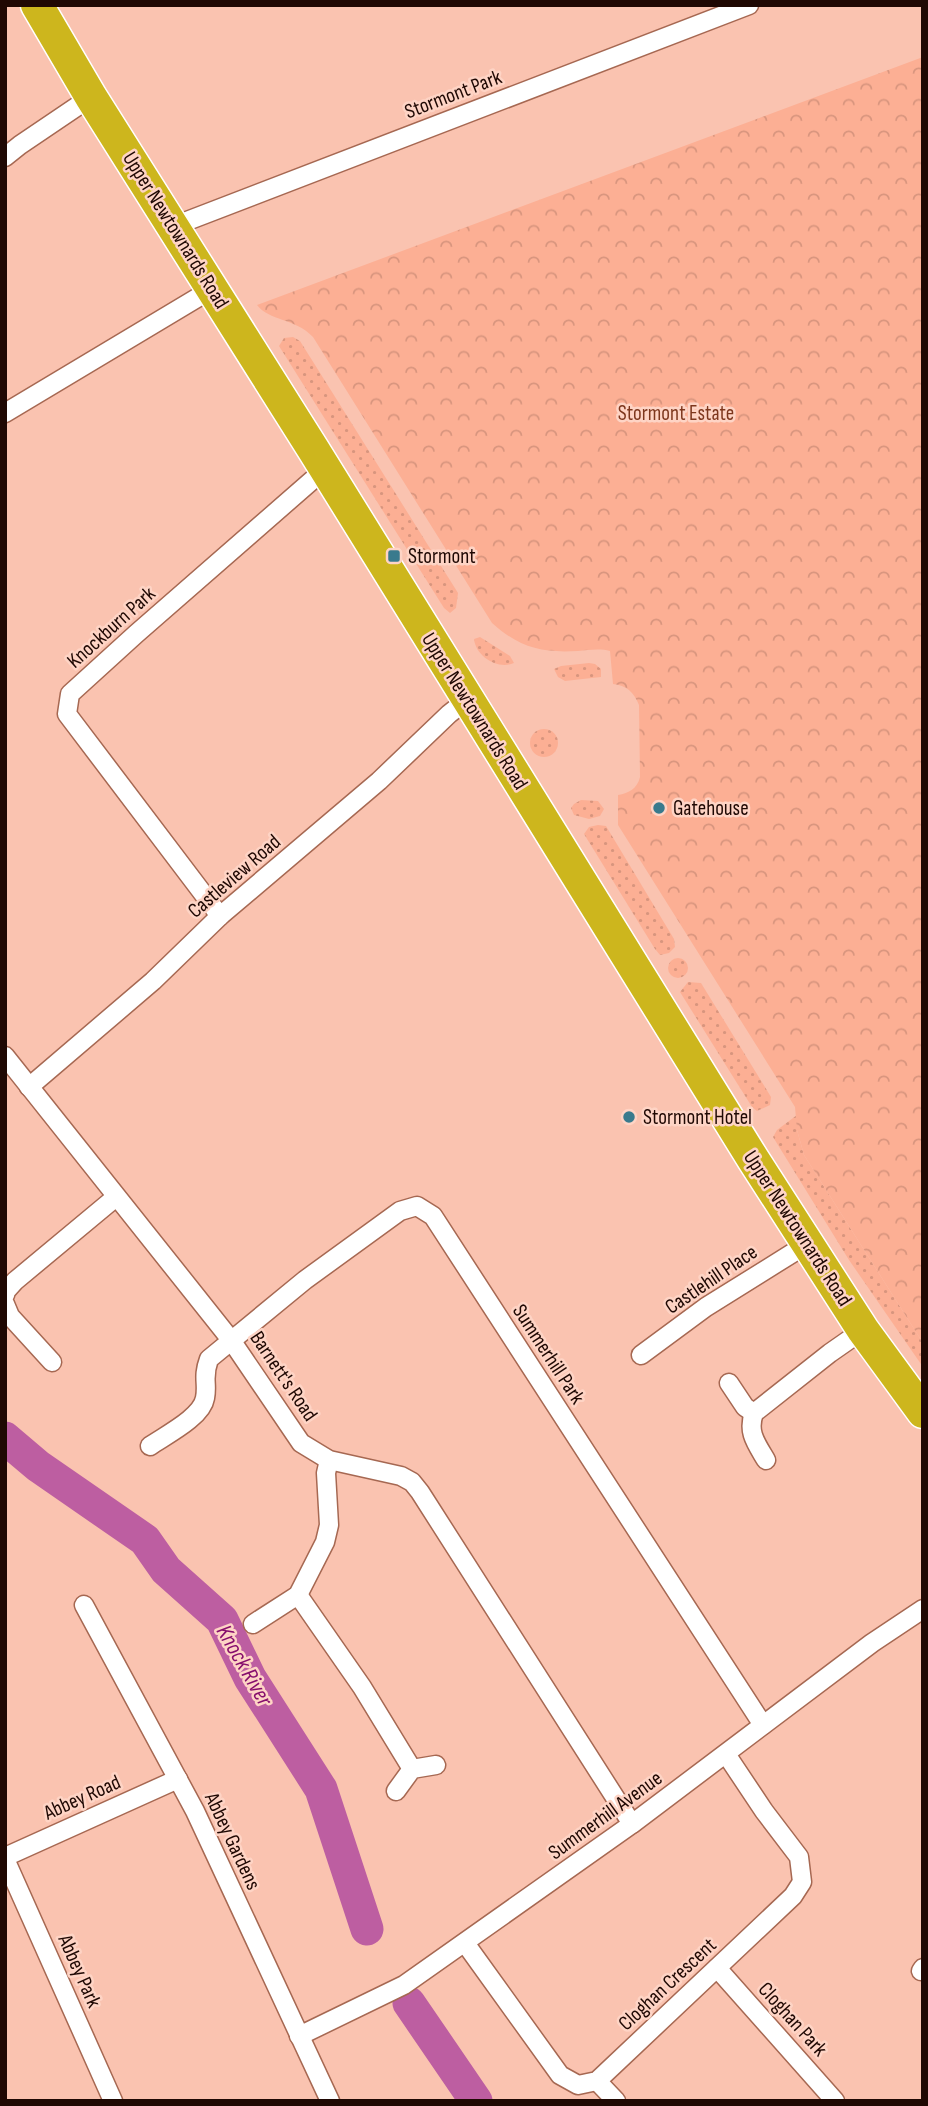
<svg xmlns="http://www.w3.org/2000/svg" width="928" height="2106" font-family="'Sofia Sans Condensed',sans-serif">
  <defs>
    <pattern id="grass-dots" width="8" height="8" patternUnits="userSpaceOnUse" patternTransform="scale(1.75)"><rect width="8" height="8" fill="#fcaf94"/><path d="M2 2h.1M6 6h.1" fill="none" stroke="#d8957e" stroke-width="1.8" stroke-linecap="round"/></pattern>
    <pattern id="forest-crowns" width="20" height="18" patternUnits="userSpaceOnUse" patternTransform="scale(1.75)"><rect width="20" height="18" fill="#fcaf94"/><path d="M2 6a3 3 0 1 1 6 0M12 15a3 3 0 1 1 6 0" fill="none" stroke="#d8957e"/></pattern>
  </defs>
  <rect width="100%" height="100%" fill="#fac3b0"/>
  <g fill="url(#grass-dots)">
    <path d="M 293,337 L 300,341 L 458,593 L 456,608 L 450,613 L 444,608 L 279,346 L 284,338 Z"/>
    <path d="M 480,637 L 510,656 L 514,663 C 498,670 476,657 474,639 Z"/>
    <path d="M 589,663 L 595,664 L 601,669 L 601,677 L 565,681 L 558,677 L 554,669 L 561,666 Z"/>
    <circle cx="544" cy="743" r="14"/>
    <path d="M 581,800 L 598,801 L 604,809 L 600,816 L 589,819 L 574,815 L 571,808 L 574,804 Z"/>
    <path d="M 598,825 L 606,826 L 674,939 L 675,947 L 669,953 L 660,955 L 655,949 L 584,834 L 589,827 Z"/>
    <circle cx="678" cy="968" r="10"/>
    <path d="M 688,982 L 701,983 L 771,1097 L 770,1105 L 757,1111 L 752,1107 L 680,992 Z"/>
    <path d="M 797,1115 L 797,1130 L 804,1155 L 923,1343 L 923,1367 L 849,1260 L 773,1137 L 777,1130 Z"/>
  </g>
  <path fill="url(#forest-crowns)" d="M 923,57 L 923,1343 L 804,1155 L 797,1130 L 795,1107 L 618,825 L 618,795 C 629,793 637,789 640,777 L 639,705 C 634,692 626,685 613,684 L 610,651 C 600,648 588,650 578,651 C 541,653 520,648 492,623 L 313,337 C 295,318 269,321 257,305 Z"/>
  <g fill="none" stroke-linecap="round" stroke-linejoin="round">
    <g stroke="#bd5ea1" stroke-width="33">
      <path d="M 5,1438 L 38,1466 L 145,1540 L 166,1570 L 222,1620 L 250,1678 L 321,1789 L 367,1929"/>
      <path d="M 409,2003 L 476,2101"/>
    </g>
    <g stroke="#a66852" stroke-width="21">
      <g id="street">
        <path d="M 5,157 L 20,145 L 91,97"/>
        <path d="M 174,226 L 749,5"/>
        <path d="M 5,413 L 212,289"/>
        <path d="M 220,916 L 67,714 L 70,694 L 136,634 L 325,469"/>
        <path d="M 5,1056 L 231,1340 L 301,1443 L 329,1460 L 401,1476 L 412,1482 L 420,1492 L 632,1824"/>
        <path d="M 29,1087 L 153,981 L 220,916 L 379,781 L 449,714 L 468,699"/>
        <path d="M 5,1295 L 6,1291 L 15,1281 L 116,1197"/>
        <path d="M 5,1304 L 10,1316 L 52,1362"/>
        <path d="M 641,1355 L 706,1307 L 807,1244"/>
        <path d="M 729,1383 L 745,1407 L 754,1413"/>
        <path d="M 150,1446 C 166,1435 202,1417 205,1398 C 208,1383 202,1378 209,1359 L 305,1280 L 400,1211 L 417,1206 L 433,1216 L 763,1725"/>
        <path d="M 766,1460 C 756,1443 747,1432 754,1413 L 830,1353 L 863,1330"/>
        <path d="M 298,1595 L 362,1687 L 412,1769"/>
        <path d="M 84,1605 L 195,1811 L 330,2101"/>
        <path d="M 253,1624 L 298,1595 L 325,1542 L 329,1525 L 326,1473 L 329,1460"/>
        <path d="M 396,1791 L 412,1769 L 436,1765"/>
        <path d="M 5,1857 L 178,1779"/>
        <path d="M 5,1859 L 113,2101"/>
        <path d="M 465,1943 L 560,2075 L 578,2085 L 597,2081 L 793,1896 L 802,1882 L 799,1857 L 764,1811 L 726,1754"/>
        <path d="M 717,1968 L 835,2101"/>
        <path d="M 921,1971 L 923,1968"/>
        <path d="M 299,2036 L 404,1985 L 632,1824 L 872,1643 L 923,1609"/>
        <path d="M 597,2081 L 616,2101"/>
      </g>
    </g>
    <g stroke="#fff" stroke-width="35">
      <path id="highway" d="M 37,5 L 91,97 L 313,449 L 753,1159 L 863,1330 L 923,1412"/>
    </g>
    <use href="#street" stroke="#fff" stroke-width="18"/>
    <use href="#highway" stroke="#cdb61d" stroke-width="32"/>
  </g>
  <g fill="#397a8d" stroke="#fed4c5" stroke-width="2.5">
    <rect x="387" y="549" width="14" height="14" rx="3.5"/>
    <circle cx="659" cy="808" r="7"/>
    <circle cx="629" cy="1117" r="7"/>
  </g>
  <g text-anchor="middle" stroke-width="5" stroke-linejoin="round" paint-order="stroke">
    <g font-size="21" fill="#1f0803" stroke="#fed4c5">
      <text transform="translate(453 94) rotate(-21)" y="7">Stormont Park</text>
      <text transform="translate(176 230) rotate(58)" y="7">Upper Newtownards Road</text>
      <text transform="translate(111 627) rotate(-42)" y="7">Knockburn Park</text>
      <text transform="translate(475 711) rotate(58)" y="7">Upper Newtownards Road</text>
      <text transform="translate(234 876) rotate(-41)" y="7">Castleview Road</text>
      <text transform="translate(798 1228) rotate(57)" y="7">Upper Newtownards Road</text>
      <text transform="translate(711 1279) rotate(-34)" y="7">Castlehill Place</text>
      <text transform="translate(549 1354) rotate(57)" y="7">Summerhill Park</text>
      <text transform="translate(284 1376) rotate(56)" y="7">Barnett's Road</text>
      <text transform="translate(82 1797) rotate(-24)" y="7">Abbey Road</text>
      <text transform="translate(605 1815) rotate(-36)" y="7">Summerhill Avenue</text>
      <text transform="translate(233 1841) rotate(65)" y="7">Abbey Gardens</text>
      <text transform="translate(80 1971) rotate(66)" y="7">Abbey Park</text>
      <text transform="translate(667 1984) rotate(-43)" y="7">Cloghan Crescent</text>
      <text transform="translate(793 2019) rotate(48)" y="7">Cloghan Park</text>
    </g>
    <g font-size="21" fill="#7e371d" stroke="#fed4c5">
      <text x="676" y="420">Stormont Estate</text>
    </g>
    <g font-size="21" fill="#1f0803" stroke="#fed4c5" text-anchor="start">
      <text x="408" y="563">Stormont</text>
      <text x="673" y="815">Gatehouse</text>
      <text x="643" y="1124">Stormont Hotel</text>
    </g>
    <g font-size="23" font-style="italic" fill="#870e6d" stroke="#fed4c5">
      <text transform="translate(245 1665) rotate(60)" y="8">Knock River</text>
    </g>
  </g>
  <rect width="928" height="2106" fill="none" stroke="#1f0803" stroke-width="14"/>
</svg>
